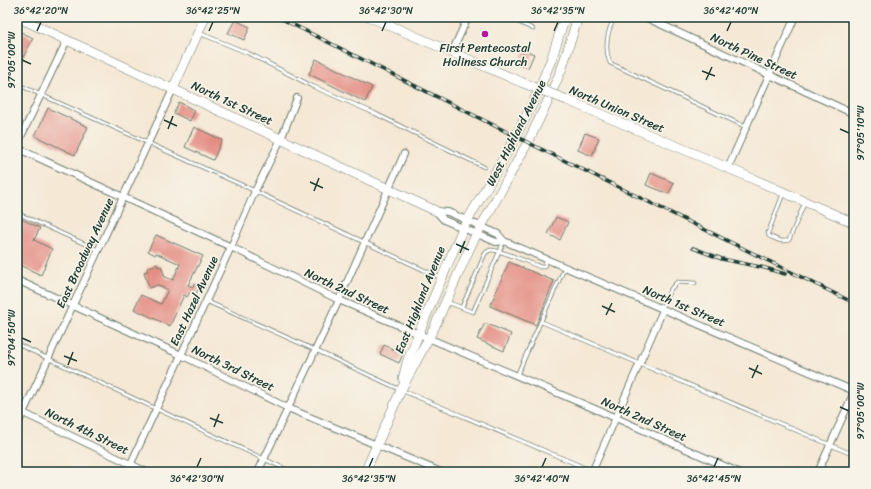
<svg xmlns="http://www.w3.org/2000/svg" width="871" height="489" font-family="Sriracha,sans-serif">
  <rect width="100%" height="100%" fill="#f7f3e8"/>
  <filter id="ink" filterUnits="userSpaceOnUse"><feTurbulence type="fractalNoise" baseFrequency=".025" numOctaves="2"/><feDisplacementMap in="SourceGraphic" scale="8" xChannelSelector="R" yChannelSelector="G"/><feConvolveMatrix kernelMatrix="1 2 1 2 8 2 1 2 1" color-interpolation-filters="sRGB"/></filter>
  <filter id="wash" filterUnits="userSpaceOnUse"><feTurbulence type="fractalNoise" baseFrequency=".012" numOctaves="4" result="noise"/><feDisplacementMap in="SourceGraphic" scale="16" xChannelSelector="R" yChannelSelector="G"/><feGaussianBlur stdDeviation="0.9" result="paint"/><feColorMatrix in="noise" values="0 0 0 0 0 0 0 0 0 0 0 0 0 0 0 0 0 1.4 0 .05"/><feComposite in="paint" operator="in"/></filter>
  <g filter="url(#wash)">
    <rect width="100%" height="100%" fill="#f5e8d5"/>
    <g id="blocks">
      <g fill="#e48c83">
        <path d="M 235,20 L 250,27 L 244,40 L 228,33 Z"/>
        <path d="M 17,30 L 33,38 L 19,66 L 17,65 Z"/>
        <path d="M 524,50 L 534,54 L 528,68 L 519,64 Z"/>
        <path d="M 316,59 L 372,87 L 365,102 L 309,74 Z"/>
        <path d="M 179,102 L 195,111 L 190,121 L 174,113 Z"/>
        <path d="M 48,108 L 88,127 L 75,155 L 35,136 Z"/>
        <path d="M 194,127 L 222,140 L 213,160 L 185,147 Z"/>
        <path d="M 585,133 L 599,138 L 592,156 L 578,150 Z"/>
        <path d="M 651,173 L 674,183 L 669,194 L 646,185 Z"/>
        <path d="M 17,217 L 40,228 L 34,240 L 52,249 L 41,275 L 17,264 Z"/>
        <path d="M 556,217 L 568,222 L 560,240 L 548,234 Z"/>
        <path d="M 156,235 L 203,256 L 188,285 L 193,287 L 194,284 L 199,287 L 196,294 L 190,292 L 187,297 L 184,295 L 170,326 L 134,309 L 141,295 L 161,304 L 168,290 L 158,285 L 149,288 L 144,272 L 148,271 L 147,268 L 157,264 L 158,267 L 161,266 L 165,277 L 173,280 L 180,264 L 156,253 L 155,255 L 148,251 Z"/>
        <path d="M 509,262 L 554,281 L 536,325 L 490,306 Z"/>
        <path d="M 485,323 L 511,334 L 504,351 L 477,339 Z"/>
        <path d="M 384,345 L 403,354 L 399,363 L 380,354 Z"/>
      </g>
    </g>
  </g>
  <g filter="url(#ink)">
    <use href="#blocks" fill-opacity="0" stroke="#6a796c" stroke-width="1"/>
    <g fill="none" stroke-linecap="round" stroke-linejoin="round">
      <g stroke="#6a796c" stroke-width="4.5">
        <g id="lane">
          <path d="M 508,17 L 533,29"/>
          <path d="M 615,17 C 607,31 604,48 610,63 L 746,127"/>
          <path d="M 199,33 L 248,53 L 312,86 L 374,113 L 484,167"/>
          <path d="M 17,84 L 244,186 L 441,278"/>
          <path d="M 783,194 L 768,233 L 769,236 C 776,239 781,243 789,240 L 805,202"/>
          <path d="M 17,213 L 98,250"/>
          <path d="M 206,301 L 315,350 L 401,390 L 595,472"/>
          <path d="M 447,302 L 473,312 L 504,241"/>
          <path d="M 462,307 L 484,256 C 485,253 487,251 491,250 C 499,249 532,264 541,267 L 544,267 L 547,259"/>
          <path d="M 661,309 L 670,290 L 677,282 L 695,283"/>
          <path d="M 542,322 L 854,455"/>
          <path d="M 17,344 L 292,472"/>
          <path d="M 517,375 L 565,267"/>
        </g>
      </g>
      <g stroke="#6a796c" stroke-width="8">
        <g id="street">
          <path d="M 645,17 L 854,114"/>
          <path d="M 452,52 L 468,17"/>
          <path d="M 17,145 L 67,40"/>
          <path d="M 17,148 L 231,247 L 339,300 L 616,418 L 738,472"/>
          <path d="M 728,168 L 795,17"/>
          <path d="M 436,211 L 448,212 L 498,234 L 504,241 L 854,391"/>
          <path d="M 436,211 L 444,220 L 496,242 L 504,241"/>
          <path d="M 17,280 L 181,355 L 288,408 L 441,472"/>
          <path d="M 17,410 L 147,472"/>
          <path d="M 17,426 L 173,89"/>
          <path d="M 127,472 L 231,247 L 255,191 L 281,139 L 297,98"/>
          <path d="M 258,472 L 339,300 L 404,154"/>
          <path d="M 592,472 L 663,310"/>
          <path d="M 818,472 L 854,392"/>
        </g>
      </g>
      <g stroke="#6a796c" stroke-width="10">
        <g id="secondary">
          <path d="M 17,17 L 436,211"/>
          <path d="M 370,17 L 521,82"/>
          <path d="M 173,89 L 205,17"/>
          <path d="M 567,100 L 728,168 L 854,223"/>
          <path d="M 403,379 L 407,363 L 418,335 L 463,228 L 510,147 L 534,101 L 551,60 L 565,17"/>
          <path d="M 365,472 L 401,390 L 434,328 L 472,243 L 528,142 L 547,103 L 562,68 L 578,17"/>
        </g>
      </g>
      <use href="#lane" stroke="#fff" stroke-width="3"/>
      <use href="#street" stroke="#fff" stroke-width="6"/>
      <use href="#secondary" stroke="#fff" stroke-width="9"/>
      <g stroke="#1f3d34" stroke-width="3.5">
        <g id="rail">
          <path d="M 278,17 L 547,152 L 854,303"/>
          <path d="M 693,248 L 722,259 L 765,268 L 785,274"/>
        </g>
      </g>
      <use href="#rail" stroke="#f7f3e8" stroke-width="2" stroke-dasharray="6" stroke-linecap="butt"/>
      <g stroke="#6a796c" stroke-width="10" stroke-linecap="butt">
        <path id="secondary-bridge" d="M 521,82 L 567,100"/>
      </g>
      <use href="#secondary-bridge" stroke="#fff" stroke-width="9"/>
    </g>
  </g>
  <path fill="none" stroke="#1f3d34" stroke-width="1.5" d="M 37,31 L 41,22M 209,31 L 213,22M 382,31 L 386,22M 554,31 L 558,22M 727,31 L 731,22M 22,60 L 31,64M 702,71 L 715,76M 706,80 L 712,67M 164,120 L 177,126M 168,129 L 173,116M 840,129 L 849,133M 310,182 L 323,188M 314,191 L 319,178M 456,244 L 469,250M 460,253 L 465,241M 602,306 L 615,312M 606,315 L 612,303M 22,338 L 31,342M 64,356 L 77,361M 68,365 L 73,352M 749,368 L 762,374M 752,378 L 758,365M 840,407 L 849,411M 210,418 L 223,423M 214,427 L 219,414M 197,467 L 201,458M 369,467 L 373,458M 542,467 L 546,458M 714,467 L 718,458"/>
  <circle fill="#b5179e" stroke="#f7f3e8" stroke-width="1.5" cx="485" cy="34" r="4"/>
  <g text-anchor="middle" stroke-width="3.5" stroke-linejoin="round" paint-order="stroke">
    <g font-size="12" fill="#1f3d34" stroke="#f7f3e8">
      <text x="485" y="52">First Pentecostal<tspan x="485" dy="14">Holiness Church</tspan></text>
    </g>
    <g font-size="12" fill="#1f3d34" stroke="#f7f3e8">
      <text transform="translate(754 56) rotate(25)" y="4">North Pine Street</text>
      <text transform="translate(232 103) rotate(25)" y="4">North 1st Street</text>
      <text transform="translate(617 109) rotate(23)" y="4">North Union Street</text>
      <text transform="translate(516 133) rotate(-63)" y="4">West Highland Avenue</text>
      <text transform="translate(85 253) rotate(-65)" y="4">East Broadway Avenue</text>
      <text transform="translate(347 291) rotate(25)" y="4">North 2nd Street</text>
      <text transform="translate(420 300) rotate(-68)" y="4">East Highland Avenue</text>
      <text transform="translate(194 301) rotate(-65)" y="4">East Hazel Avenue</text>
      <text transform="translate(684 306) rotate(23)" y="4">North 1st Street</text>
      <text transform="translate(233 368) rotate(26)" y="4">North 3rd Street</text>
      <text transform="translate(644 419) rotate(24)" y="4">North 2nd Street</text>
      <text transform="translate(87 431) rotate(26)" y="4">North 4th Street</text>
    </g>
  </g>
  <rect width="871" height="489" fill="none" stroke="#f7f3e8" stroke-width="44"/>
  <rect x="22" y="22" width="827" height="445" fill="none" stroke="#1f3d34" stroke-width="1.5"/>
  <g font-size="10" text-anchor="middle" fill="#1f3d34">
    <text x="41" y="14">36°42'20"N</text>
    <text x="213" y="14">36°42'25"N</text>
    <text x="386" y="14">36°42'30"N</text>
    <text x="558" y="14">36°42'35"N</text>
    <text x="731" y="14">36°42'40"N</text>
    <text transform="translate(11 60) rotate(-90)" y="4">97°05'00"W</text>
    <text transform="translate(860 133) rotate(-90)" y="4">97°05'10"W</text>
    <text transform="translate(11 338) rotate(-90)" y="4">97°04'50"W</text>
    <text transform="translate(860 411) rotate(-90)" y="4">97°05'00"W</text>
    <text x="197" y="482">36°42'30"N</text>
    <text x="369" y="482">36°42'35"N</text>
    <text x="542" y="482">36°42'40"N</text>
    <text x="714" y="482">36°42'45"N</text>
  </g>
</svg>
